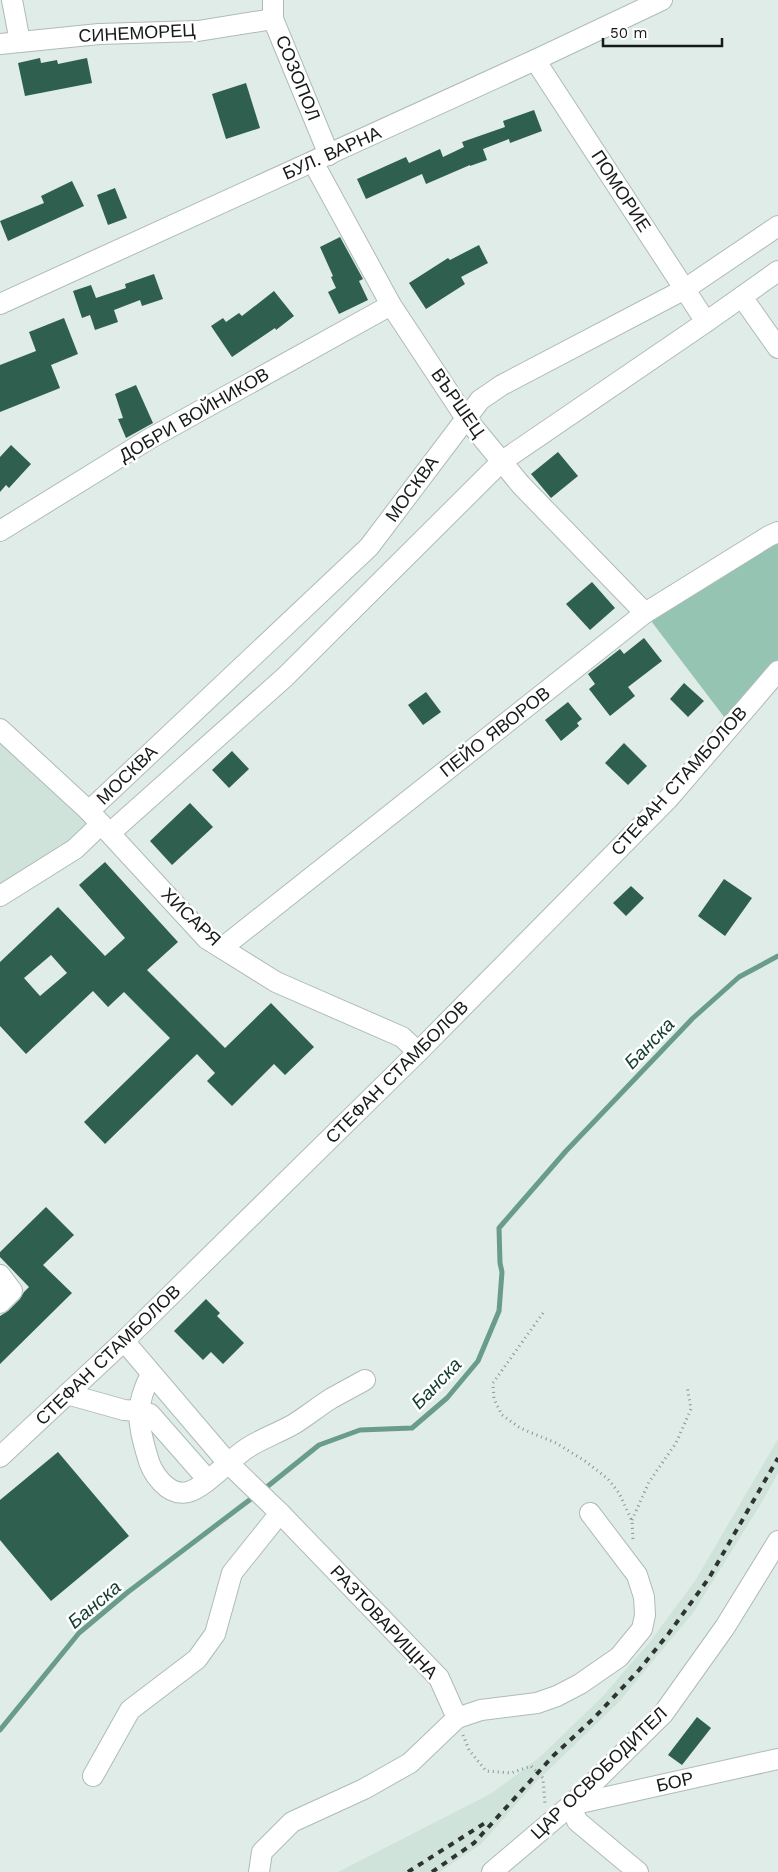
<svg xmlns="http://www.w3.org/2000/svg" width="778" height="1872" font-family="'Work Sans',sans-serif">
  <rect width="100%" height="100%" fill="#e0ece7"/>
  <g fill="#cfe3db">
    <path d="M 0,729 L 101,824 L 0,896 Z"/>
    <path d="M 778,1439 L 778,1473 L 759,1507 L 693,1613 L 618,1703 L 536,1782 L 481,1844 L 440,1872 L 338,1872 L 492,1793 L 540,1757 L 603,1696 L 649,1643 L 695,1581 Z"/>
  </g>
  <path fill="#96c4b3" d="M 778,532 L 778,671 L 731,726 L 645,613 Z"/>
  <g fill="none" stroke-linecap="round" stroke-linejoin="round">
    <g stroke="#6a9c8a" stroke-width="5">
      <path d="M 263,1490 L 319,1445 L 360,1430 L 412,1428 L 447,1398 L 478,1361 L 499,1311 L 502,1272 L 500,1263 L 499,1228 L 566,1151 L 693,1018 L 739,977 L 778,956"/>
      <path d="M 0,1730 L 79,1633 L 128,1592 L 256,1495"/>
    </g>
  </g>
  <g fill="#2f5f4f" fill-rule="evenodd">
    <path d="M 40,58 L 41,63 L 57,60 L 58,64 L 87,58 L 92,83 L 25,96 L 18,63 Z"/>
    <path d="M 246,83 L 260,128 L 226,139 L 212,94 Z"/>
    <path d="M 534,110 L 542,131 L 510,143 L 509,139 L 483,149 L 487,160 L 470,166 L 470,165 L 426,184 L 422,174 L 366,199 L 357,179 L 406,157 L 409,163 L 440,149 L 443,157 L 464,147 L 462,142 L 505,127 L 503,121 Z"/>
    <path d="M 72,181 L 84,206 L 8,241 L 0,221 L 44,203 L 41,196 Z"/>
    <path d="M 115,188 L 127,218 L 108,225 L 97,195 Z"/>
    <path d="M 340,237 L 363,279 L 359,281 L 368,300 L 339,314 L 328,292 L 336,288 L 331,277 L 333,276 L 320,247 Z"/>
    <path d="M 479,245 L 488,263 L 461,277 L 465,284 L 426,309 L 409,283 L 448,258 L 450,260 Z"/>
    <path d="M 154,274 L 163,299 L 142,306 L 140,300 L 114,310 L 118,322 L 95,330 L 90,315 L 82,318 L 73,291 L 91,285 L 96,298 L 126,288 L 125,284 Z"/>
    <path d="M 274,291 L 294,316 L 276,330 L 275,328 L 232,357 L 211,326 L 223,318 L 226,322 L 239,313 L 242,316 Z"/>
    <path d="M 64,318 L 78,354 L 51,365 L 60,388 L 0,412 L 0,365 L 36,351 L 29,332 Z"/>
    <path d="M 136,385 L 153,423 L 126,438 L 118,419 L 123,418 L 115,394 Z"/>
    <path d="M 11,445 L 31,464 L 9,488 L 6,485 L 0,492 L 0,457 Z"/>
    <path d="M 558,452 L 578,476 L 551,498 L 531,474 Z"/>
    <path d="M 592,582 L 615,608 L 590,630 L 566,604 Z"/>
    <path d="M 644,638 L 662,661 L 628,687 L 635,696 L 610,716 L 589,689 L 595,684 L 588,674 L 620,649 L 624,654 Z"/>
    <path d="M 684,683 L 704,701 L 688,717 L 670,699 Z"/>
    <path d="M 426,692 L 441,712 L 423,725 L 408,705 Z"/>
    <path d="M 568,702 L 582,719 L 577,723 L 579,726 L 561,741 L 545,720 Z"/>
    <path d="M 624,743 L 647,766 L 628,785 L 605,763 Z"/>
    <path d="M 232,751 L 249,769 L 229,788 L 212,770 Z"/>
    <path d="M 190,803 L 213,827 L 172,865 L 150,841 Z"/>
    <path d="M 105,862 L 178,942 L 147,970 L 225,1048 L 271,1003 L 314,1047 L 285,1075 L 274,1064 L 232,1106 L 207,1081 L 215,1073 L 197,1054 L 105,1144 L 84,1122 L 170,1038 L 124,992 L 108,1007 L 93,991 L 26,1054 L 0,1026 L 0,962 L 58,907 L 105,956 L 125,938 L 79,885 ZM 51,955 L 67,973 L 40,996 L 24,978 Z"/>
    <path d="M 724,879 L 752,898 L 725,936 L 698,916 Z"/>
    <path d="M 631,886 L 644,898 L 626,916 L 613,903 Z"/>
    <path d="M 46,1207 L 74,1235 L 43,1265 L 72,1293 L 0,1364 L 0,1316 L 8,1311 L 20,1299 L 24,1292 L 29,1287 L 0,1257 L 0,1252 Z"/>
    <path d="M 206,1299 L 220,1313 L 217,1316 L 244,1343 L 223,1364 L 211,1352 L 203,1360 L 174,1331 Z"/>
    <path d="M 58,1452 L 129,1536 L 51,1601 L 0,1540 L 0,1500 Z"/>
    <path d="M 697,1717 L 711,1728 L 682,1765 L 668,1755 Z"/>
  </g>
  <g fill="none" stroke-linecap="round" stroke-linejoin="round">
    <g stroke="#afbbb6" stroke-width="22">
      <g id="minor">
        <path d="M 12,0 L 20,42"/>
        <path d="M 273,0 L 273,19 L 329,155"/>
        <path d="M 0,44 L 99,34 L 198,31 L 273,19"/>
        <path d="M 535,60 L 706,322"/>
        <path d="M 313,162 L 391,305 L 465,417 L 521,485 L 645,613"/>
        <path d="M 742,297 L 778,348"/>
        <path d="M 0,304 L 535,60 L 662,0"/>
        <path d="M 0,531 L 149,439 L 391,305"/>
        <path d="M 0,729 L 89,811 L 207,939 L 276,982 L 402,1037 L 418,1052"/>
        <path d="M 89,811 L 369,547 L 480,400 L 502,385 L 685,289 L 778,226"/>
        <path d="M 110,833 L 285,677 L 501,462 L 706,322 L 778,271"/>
        <path d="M 0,896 L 75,849 L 101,824"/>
        <path d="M 222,948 L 645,613 L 769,536 L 778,532"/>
        <path d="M 0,1275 L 12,1291 L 0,1303"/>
        <path d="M 124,1341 L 228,1463 L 280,1513 L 439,1678 L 457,1718 L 410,1763 L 364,1789 L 292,1822 L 262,1852 L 259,1872"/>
        <path d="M 151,1374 C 135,1405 137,1422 147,1455 C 151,1472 167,1497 188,1492 C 204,1488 229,1461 243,1451 C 259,1439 277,1434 294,1424 C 307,1416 319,1406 332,1398 C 343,1392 354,1386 365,1380"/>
        <path d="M 67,1394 L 124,1410 L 138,1411 L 150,1414 L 208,1480"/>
        <path d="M 0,1457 L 124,1341 L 418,1052 L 668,799 L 778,671"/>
        <path d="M 457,1718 L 481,1710 L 537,1703 L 557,1696 L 580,1684 L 619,1657 L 642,1629 L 645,1615 L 644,1597 L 637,1575 L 590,1513"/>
        <path d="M 93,1776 L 130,1710 L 197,1659 L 215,1634 L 232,1573 L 280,1513"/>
        <path d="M 492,1872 L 571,1805 L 663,1714 L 725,1627 L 778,1541"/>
        <path d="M 638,1872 L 577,1821 L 571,1805 L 778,1759"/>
      </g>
    </g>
    <g stroke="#8a938f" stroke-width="3" stroke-dasharray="1 4" stroke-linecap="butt">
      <path d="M 543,1313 L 493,1383 L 494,1399 L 502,1415 L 520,1428 L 556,1443 L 585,1461 L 608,1479 L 619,1493 L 632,1521 L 633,1540"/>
      <path d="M 632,1520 L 649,1482 L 676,1443 L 691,1409 L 687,1386"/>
      <path d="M 463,1735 L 469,1750 L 486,1771 L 511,1773 L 531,1766 L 543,1778 L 545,1805"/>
    </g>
    <use href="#minor" stroke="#fff" stroke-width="20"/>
    <g stroke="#2f3432" stroke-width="4" stroke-dasharray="6 6" stroke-linecap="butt">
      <path d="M 408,1872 L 488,1821"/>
      <path d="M 432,1872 L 474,1843 L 553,1756 L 594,1718 L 639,1670 L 669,1633 L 709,1578 L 778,1458"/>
    </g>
  </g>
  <g text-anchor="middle" stroke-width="5" stroke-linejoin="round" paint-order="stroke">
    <g font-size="18" fill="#161b19" stroke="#fff">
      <text transform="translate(137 33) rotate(-3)" y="6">СИНЕМОРЕЦ</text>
      <text transform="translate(298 78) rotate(68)" y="6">СОЗОПОЛ</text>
      <text transform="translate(332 153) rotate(-24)" y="6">БУЛ. ВАРНА</text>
      <text transform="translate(621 191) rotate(57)" y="6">ПОМОРИЕ</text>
      <text transform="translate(458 403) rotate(55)" y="6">ВЪРШЕЦ</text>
      <text transform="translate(194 415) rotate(-30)" y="6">ДОБРИ ВОЙНИКОВ</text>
      <text transform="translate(412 489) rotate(-54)" y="6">МОСКВА</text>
      <text transform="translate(495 732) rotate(-38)" y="6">ПЕЙО ЯВОРОВ</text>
      <text transform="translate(127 775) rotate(-44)" y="6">МОСКВА</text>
      <text transform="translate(679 781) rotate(-48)" y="6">СТЕФАН СТАМБОЛОВ</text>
      <text transform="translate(191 917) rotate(44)" y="6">ХИСАРЯ</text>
      <text transform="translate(397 1072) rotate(-45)" y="6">СТЕФАН СТАМБОЛОВ</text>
      <text transform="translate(108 1355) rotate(-44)" y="6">СТЕФАН СТАМБОЛОВ</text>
      <text transform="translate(384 1622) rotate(47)" y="6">РАЗТОВАРИЩНА</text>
      <text transform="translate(599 1773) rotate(-44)" y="6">ЦАР ОСВОБОДИТЕЛ</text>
      <text transform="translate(675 1782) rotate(-13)" y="6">БОР</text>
    </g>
    <g font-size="19" font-style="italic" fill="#154033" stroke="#fff">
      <text transform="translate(649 1043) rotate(-46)" y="7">Банска</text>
      <text transform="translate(436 1383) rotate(-46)" y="7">Банска</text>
      <text transform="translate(94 1604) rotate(-40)" y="7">Банска</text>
    </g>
  </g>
  <path d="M603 38v8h119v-8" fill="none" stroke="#161b19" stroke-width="2.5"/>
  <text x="610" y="38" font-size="15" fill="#161b19" stroke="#ffffff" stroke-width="4" paint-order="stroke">50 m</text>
</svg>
